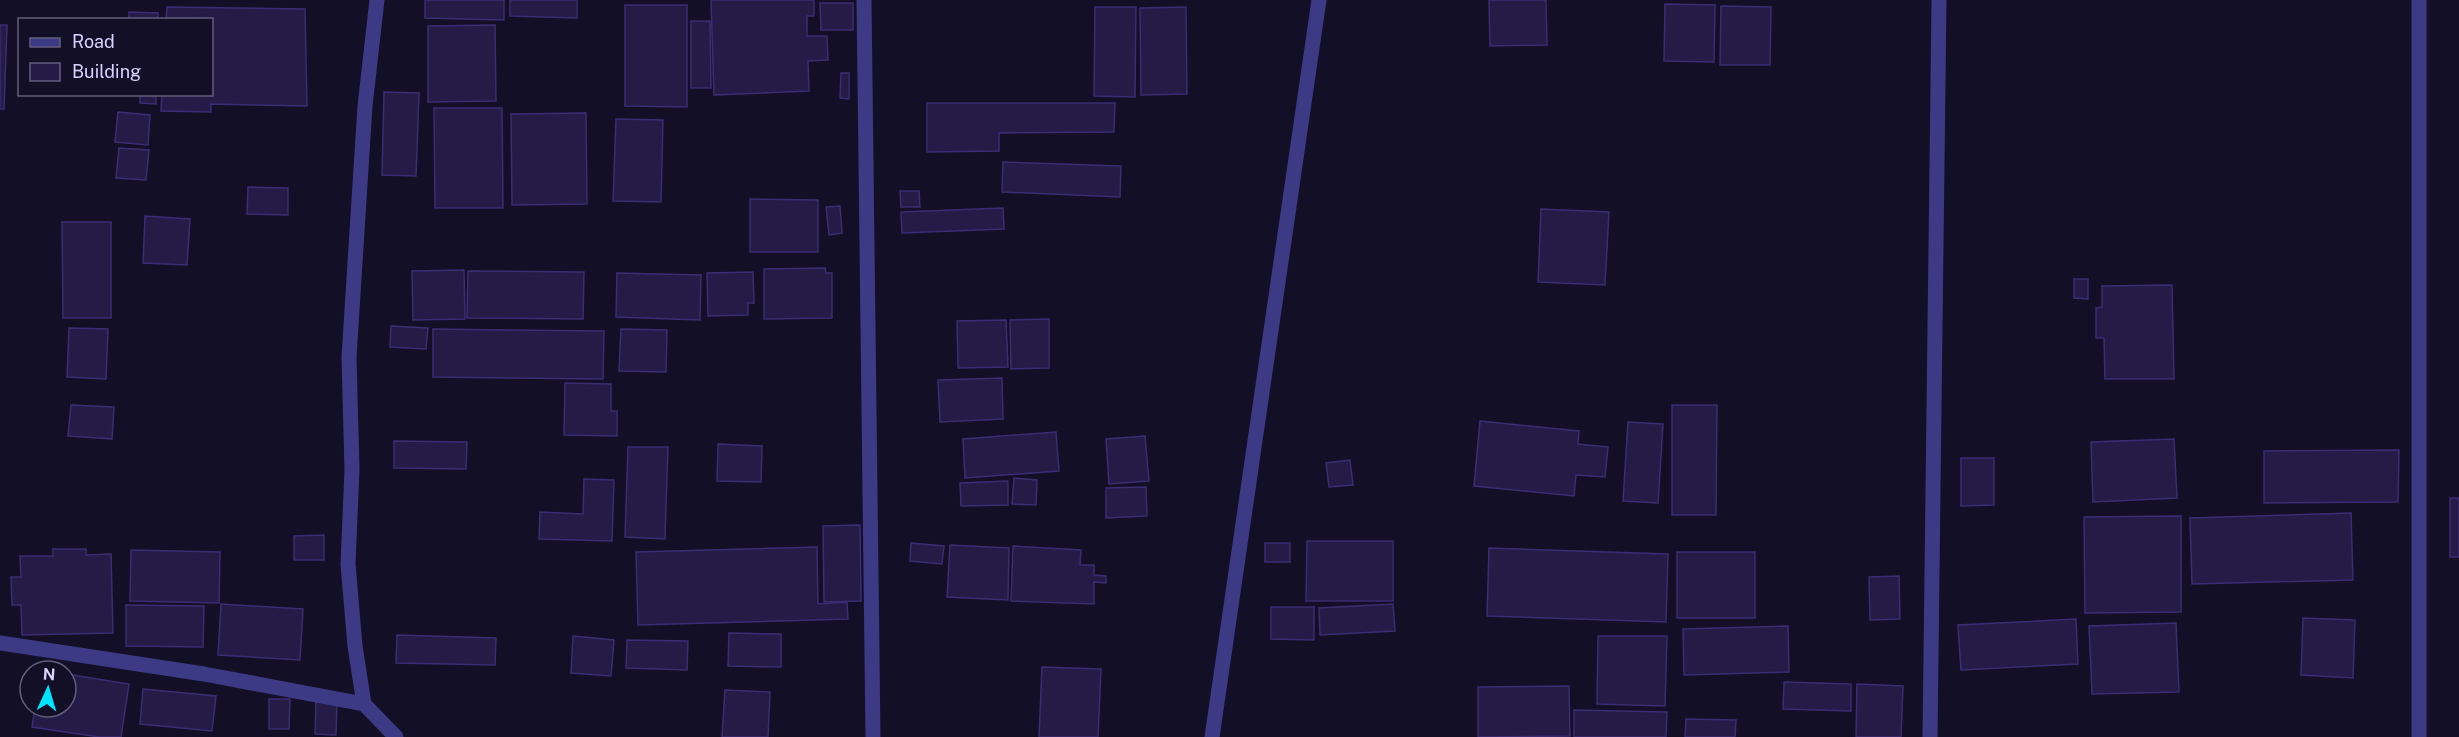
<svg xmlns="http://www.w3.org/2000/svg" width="2459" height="737" font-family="'Public Sans',sans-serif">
  <rect width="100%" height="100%" fill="#130f26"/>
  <g fill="#241b47" stroke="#3b2d73" stroke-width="1.5">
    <path d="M 425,0 L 504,0 L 504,20 L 425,18 Z"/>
    <path d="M 510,0 L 577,0 L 577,18 L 510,16 Z"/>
    <path d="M 711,0 L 814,0 L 814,16 L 807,16 L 807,36 L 827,36 L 828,60 L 808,61 L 809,91 L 714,95 Z"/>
    <path d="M 1489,0 L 1546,0 L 1547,45 L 1490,46 Z"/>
    <path d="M 820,3 L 853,3 L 853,30 L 821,30 Z"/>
    <path d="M 1665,4 L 1715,5 L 1714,62 L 1664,61 Z"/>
    <path d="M 625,5 L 687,5 L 687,107 L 625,106 Z"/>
    <path d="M 1721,6 L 1771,7 L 1770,65 L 1720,65 Z"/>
    <path d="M 167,7 L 305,9 L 307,106 L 211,104 L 211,112 L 161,111 L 162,94 L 212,94 L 212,20 L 166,20 Z"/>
    <path d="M 1095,7 L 1136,7 L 1135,97 L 1094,96 Z"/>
    <path d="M 1186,7 L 1187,94 L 1141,95 L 1140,8 Z"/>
    <path d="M 129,12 L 158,13 L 158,20 L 129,20 Z"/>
    <path d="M 691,21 L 710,21 L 711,88 L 691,88 Z"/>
    <path d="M 0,25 L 7,25 L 4,109 L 0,109 Z"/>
    <path d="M 495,25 L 496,101 L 428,102 L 428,26 Z"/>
    <path d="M 841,73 L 849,73 L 849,99 L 840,98 Z"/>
    <path d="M 384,92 L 419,93 L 416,176 L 382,175 Z"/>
    <path d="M 140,94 L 156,94 L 156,104 L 140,103 Z"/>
    <path d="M 927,103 L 1115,103 L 1114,132 L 999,133 L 999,151 L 927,152 Z"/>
    <path d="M 434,108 L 502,108 L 503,208 L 435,208 Z"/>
    <path d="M 118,112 L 150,115 L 148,145 L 115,142 Z"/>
    <path d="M 586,113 L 587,204 L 512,205 L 511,114 Z"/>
    <path d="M 616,119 L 663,120 L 661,202 L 613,201 Z"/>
    <path d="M 119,148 L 149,150 L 146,180 L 116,178 Z"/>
    <path d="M 1003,162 L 1121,166 L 1120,197 L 1002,192 Z"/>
    <path d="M 248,187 L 288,188 L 288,215 L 247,214 Z"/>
    <path d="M 900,191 L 919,191 L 920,207 L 901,207 Z"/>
    <path d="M 750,199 L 818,200 L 818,252 L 750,252 Z"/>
    <path d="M 840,206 L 842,233 L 829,235 L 826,207 Z"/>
    <path d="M 1003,208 L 1004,229 L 902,233 L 901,212 Z"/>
    <path d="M 1541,209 L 1609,212 L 1605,285 L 1538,282 Z"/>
    <path d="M 145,216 L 190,219 L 187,265 L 143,263 Z"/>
    <path d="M 62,222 L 111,222 L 111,318 L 63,318 Z"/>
    <path d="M 825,268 L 826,273 L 832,273 L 832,318 L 764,319 L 764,269 Z"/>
    <path d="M 464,270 L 465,319 L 413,320 L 412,271 Z"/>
    <path d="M 468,271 L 584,272 L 583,319 L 467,318 Z"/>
    <path d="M 753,272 L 754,303 L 748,303 L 748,315 L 708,316 L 707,273 Z"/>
    <path d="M 617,273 L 701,275 L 700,320 L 616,317 Z"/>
    <path d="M 2074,279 L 2088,279 L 2088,299 L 2074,298 Z"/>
    <path d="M 2172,285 L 2174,379 L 2105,379 L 2104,338 L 2096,338 L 2096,308 L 2102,307 L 2102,286 Z"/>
    <path d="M 1049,319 L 1049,368 L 1011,369 L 1010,320 Z"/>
    <path d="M 1006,320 L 1008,367 L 958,368 L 957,321 Z"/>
    <path d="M 391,326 L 428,328 L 426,349 L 390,347 Z"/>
    <path d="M 69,328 L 108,329 L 106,379 L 67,377 Z"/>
    <path d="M 433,329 L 604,331 L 603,379 L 433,377 Z"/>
    <path d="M 621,329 L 667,330 L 666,372 L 619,371 Z"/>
    <path d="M 1002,378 L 1003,419 L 940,422 L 938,380 Z"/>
    <path d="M 565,383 L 611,384 L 611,411 L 617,411 L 617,436 L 564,435 Z"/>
    <path d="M 71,405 L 114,407 L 112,439 L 68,436 Z"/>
    <path d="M 1672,405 L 1717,405 L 1716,515 L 1672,515 Z"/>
    <path d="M 1480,421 L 1579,431 L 1578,444 L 1608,447 L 1605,477 L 1576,475 L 1574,496 L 1474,486 Z"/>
    <path d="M 1628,422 L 1663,424 L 1658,503 L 1623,501 Z"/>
    <path d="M 1056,432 L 1059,471 L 965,478 L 963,439 Z"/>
    <path d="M 1145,436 L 1149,481 L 1109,484 L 1106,439 Z"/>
    <path d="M 2174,439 L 2177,498 L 2093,502 L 2091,442 Z"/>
    <path d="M 394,441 L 467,442 L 466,469 L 394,468 Z"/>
    <path d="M 718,444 L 762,446 L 761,482 L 717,481 Z"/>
    <path d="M 628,447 L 668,447 L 665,539 L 625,537 Z"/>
    <path d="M 2399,450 L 2398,502 L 2264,503 L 2264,451 Z"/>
    <path d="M 1961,458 L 1994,458 L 1994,505 L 1961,506 Z"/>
    <path d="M 1350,460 L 1353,485 L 1329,487 L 1326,463 Z"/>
    <path d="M 1014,478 L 1037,480 L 1036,505 L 1012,504 Z"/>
    <path d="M 584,479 L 614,480 L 612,541 L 539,539 L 540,512 L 583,514 Z"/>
    <path d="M 1008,481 L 1008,505 L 961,506 L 960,483 Z"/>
    <path d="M 1146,487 L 1147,516 L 1106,518 L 1106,488 Z"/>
    <rect x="2450" y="498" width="9" height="59"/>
    <path d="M 2351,513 L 2353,580 L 2192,584 L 2190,518 Z"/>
    <path d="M 2181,516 L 2181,612 L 2085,613 L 2084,517 Z"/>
    <path d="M 860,525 L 861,601 L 824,602 L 823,526 Z"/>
    <path d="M 324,535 L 324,560 L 294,560 L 294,536 Z"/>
    <path d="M 1307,541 L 1393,541 L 1393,601 L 1306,601 Z"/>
    <path d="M 911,543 L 944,546 L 942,564 L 910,561 Z"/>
    <rect x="1265" y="543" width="25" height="19"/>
    <path d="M 950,545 L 1009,548 L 1008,600 L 947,597 Z"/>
    <path d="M 1013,546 L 1081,550 L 1080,565 L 1094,565 L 1094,575 L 1106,576 L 1106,583 L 1094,582 L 1094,604 L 1011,601 Z"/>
    <path d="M 817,547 L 818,604 L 847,602 L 848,619 L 638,625 L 636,552 Z"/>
    <path d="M 1489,548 L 1668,554 L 1666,622 L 1487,616 Z"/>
    <path d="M 53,549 L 86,549 L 86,555 L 111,554 L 113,633 L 22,635 L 21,605 L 12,605 L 11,577 L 21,577 L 20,556 L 53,556 Z"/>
    <path d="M 131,550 L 220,552 L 219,603 L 130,601 Z"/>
    <rect x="1677" y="552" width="78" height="66"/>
    <path d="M 1899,576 L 1900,619 L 1870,620 L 1869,577 Z"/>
    <path d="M 221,604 L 303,609 L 300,660 L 218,655 Z"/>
    <path d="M 1393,604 L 1395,631 L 1320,635 L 1319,608 Z"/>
    <path d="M 126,605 L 204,606 L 203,647 L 126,646 Z"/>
    <path d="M 1271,607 L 1314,607 L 1314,640 L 1271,639 Z"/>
    <path d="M 2303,618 L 2355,620 L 2353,678 L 2301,675 Z"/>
    <path d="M 2076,619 L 2078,664 L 1961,670 L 1958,625 Z"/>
    <path d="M 2176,623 L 2179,692 L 2092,694 L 2089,626 Z"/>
    <path d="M 1788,626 L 1789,672 L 1684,675 L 1683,629 Z"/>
    <path d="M 729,633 L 781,634 L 781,667 L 728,666 Z"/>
    <path d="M 397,635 L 496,638 L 495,665 L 396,663 Z"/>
    <path d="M 573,636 L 614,640 L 611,676 L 571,673 Z"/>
    <path d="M 1598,636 L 1667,636 L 1665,706 L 1597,704 Z"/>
    <path d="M 627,640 L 688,641 L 687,670 L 626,668 Z"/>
    <path d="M 1042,667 L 1101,669 L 1098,737 L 1039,737 Z"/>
    <path d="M 66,674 L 129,684 L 121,737 L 99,737 L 32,727 L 35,707 L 66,707 Z"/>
    <path d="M 1784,682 L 1851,684 L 1851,711 L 1783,709 Z"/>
    <path d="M 1857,684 L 1903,686 L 1901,737 L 1856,737 Z"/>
    <path d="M 1569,686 L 1570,736 L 1478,737 L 1478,687 Z"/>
    <path d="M 143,689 L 216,696 L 212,731 L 140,724 Z"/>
    <path d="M 725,690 L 770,692 L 768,737 L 722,737 Z"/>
    <path d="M 269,699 L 290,699 L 289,729 L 269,729 Z"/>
    <path d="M 316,702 L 337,703 L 336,735 L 315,734 Z"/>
    <path d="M 1574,710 L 1667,712 L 1666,737 L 1574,737 Z"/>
    <path d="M 1686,719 L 1736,720 L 1735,737 L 1685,737 Z"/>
  </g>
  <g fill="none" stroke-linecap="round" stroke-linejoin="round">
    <g stroke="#3d3a85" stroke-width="15">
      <path d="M 864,0 L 873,737"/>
      <path d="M 0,643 L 204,674 L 364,704 L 396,737"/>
      <path d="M 364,704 L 355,646 L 348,564 L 352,470 L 349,357 L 365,106 L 377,0"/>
      <path d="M 1212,737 L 1319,0"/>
      <path d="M 1930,737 L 1939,0"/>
      <path d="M 2419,737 L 2419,0"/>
    </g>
  </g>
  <rect x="18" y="18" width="195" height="78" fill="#130f26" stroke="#625e7d" stroke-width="1.5"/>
  <rect x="30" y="38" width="30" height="9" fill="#3d3a85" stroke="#625e7d" stroke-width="1.5"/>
  <text x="72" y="48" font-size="18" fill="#d9d4ff">Road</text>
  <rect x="30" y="63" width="30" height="18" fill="#241b47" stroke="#625e7d" stroke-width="1.5"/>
  <text x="72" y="78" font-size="18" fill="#d9d4ff">Building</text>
  <g transform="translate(48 689) rotate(4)"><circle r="28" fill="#130f26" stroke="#625e7d" stroke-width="1.5"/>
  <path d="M0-4.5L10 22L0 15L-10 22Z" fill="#00e5ff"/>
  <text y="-9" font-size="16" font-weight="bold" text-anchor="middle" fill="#d9d4ff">N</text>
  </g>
</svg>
